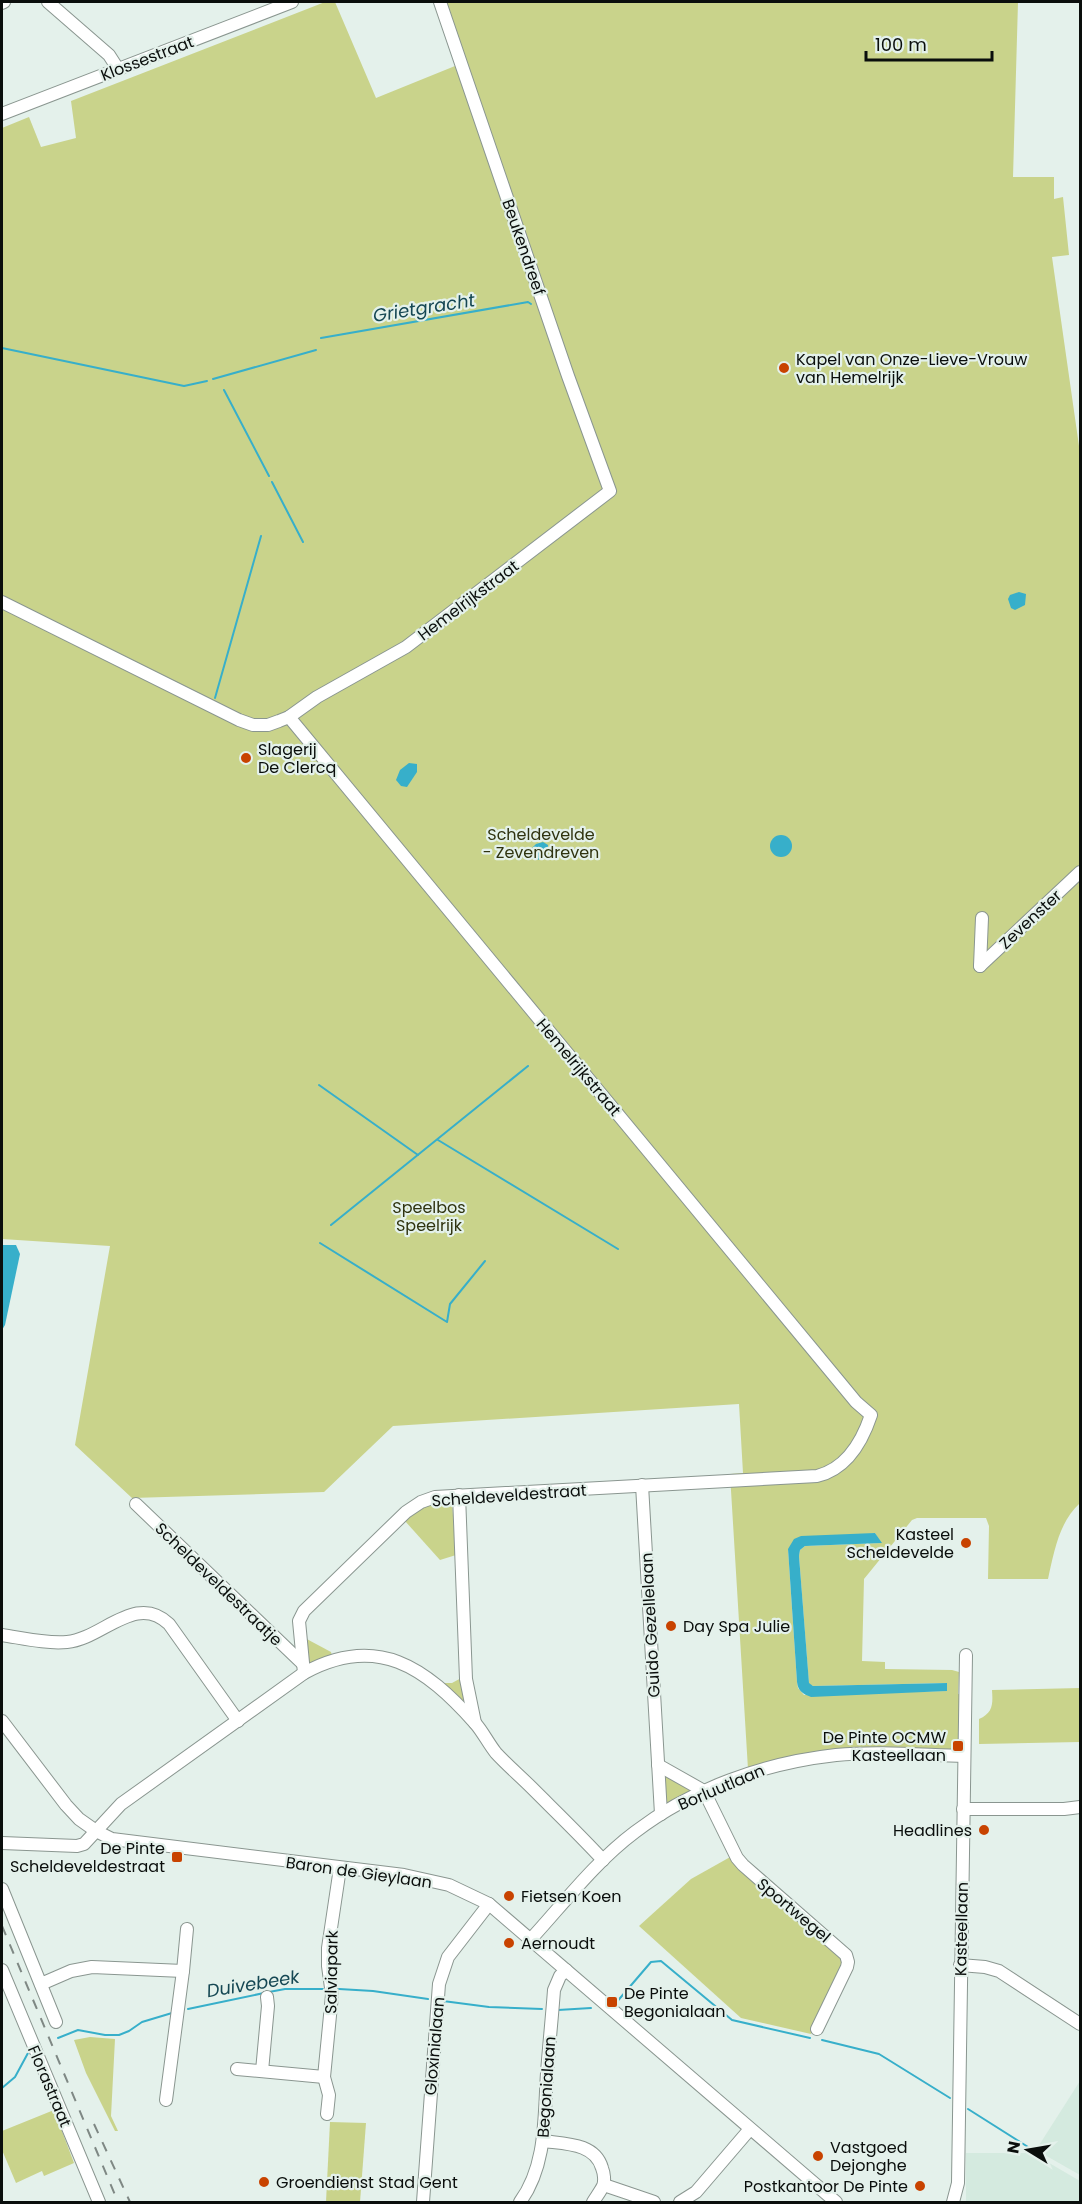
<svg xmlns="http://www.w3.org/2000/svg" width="1082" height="2204" font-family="Poppins,sans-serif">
  <rect width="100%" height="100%" fill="#e4f1eb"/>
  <g fill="#d4eadf">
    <path d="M 1080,2081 L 1080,2175 L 1036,2150 Z"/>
    <path d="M 966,2153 L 1032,2153 L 1080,2181 L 1080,2202 L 966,2202 Z"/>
  </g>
  <g fill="#c9d38b" fill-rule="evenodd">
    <path d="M 325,2 L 335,2 L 376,98 L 455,66 L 462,67 L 442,2 L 1018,2 L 1013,177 L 1054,177 L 1054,199 L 1063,197 L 1069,255 L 1052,257 L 1079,446 L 1080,447 L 1080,1503 C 1059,1522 1054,1552 1048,1579 L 988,1579 L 989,1526 L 986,1518 L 917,1518 L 912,1520 L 864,1579 L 862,1661 L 885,1662 L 885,1669 L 952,1670 L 959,1672 L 958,1694 L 962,1694 L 960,1745 L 955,1751 L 857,1750 L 748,1769 L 730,1474 L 743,1473 L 739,1404 L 393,1426 L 324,1492 L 132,1498 L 75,1445 L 110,1246 L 2,1239 L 2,128 L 29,117 L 41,147 L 76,138 L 71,101 ZM 875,1533 L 881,1543 L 805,1546 L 800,1550 L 799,1556 L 809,1684 L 813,1686 L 947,1683 L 947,1691 L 804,1695 L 798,1688 L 797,1682 L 788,1549 Z"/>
    <path d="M 436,1502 L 452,1502 L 456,1555 L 440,1560 L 405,1521 L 422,1506 Z"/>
    <path d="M 303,1637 L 331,1652 L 332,1656 L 309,1664 Z"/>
    <path d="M 463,1677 L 470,1710 L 439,1683 L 452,1683 Z"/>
    <path d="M 1080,1688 L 1080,1742 L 979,1744 L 979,1719 C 993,1713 993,1704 992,1690 Z"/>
    <path d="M 666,1773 L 691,1789 L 692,1793 L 666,1806 L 662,1775 Z"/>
    <path d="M 732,1856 L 845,1960 L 811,2034 L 741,2018 L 639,1926 L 691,1879 Z"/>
    <path d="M 90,2037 L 115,2039 L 111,2116 L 118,2131 L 115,2131 L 86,2073 L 74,2040 Z"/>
    <path d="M 54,2110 L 74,2163 L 44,2176 L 42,2171 L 16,2183 L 2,2150 L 2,2131 Z"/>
    <path d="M 330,2122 L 366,2123 L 360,2202 L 326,2202 Z"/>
  </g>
  <g fill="#37afca">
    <path d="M 1019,592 L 1026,594 L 1025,605 L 1015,610 L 1011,608 L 1008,599 L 1010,595 Z"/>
    <path d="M 409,763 L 417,764 L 417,772 L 407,787 L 401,786 L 396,780 L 400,770 Z"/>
    <circle cx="781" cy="846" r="11"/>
    <path d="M 543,842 L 548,845 L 548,855 L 542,860 L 533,859 L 529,851 L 536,844 Z"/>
    <path d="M 2,1245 L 16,1245 L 20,1254 L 5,1325 L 2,1330 Z"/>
    <path d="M 875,1533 L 882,1543 L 805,1546 L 800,1550 L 799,1556 L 809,1683 L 813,1686 L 947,1683 L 947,1691 L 811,1697 C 803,1694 798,1691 797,1682 L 788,1549 L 794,1539 L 801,1536 Z"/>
  </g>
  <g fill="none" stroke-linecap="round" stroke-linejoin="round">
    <g stroke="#37afca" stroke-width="2">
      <path d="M 321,338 L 528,302 L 531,304"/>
      <path d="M 2,348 L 184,386 L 207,381"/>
      <path d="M 213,379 L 316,350"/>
      <path d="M 224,390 L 269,476"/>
      <path d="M 272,482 L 303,542"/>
      <path d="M 215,698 L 261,536"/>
      <path d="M 319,1085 L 418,1155"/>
      <path d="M 438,1140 L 618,1249"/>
      <path d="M 331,1225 L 528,1066"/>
      <path d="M 320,1243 L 447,1322 L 450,1304 L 485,1261"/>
      <path d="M 339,1989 L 373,1991 L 428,1999"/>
      <path d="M 269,1992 L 285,1989 L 323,1989"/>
      <path d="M 443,2001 L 489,2007 L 542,2009"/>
      <path d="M 615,2004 L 651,1962 L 661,1961 L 732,2020 L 810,2038"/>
      <path d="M 188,2009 L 264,1993"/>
      <path d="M 558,2010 L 591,2008"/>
      <path d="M 58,2038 L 78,2030 L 105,2035 L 119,2035 L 129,2031 L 142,2022 L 172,2013"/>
      <path d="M 822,2040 L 879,2054 L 950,2098"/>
      <path d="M 2,2088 L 15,2077 L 28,2053"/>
      <path d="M 968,2109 L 1036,2152"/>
    </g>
    <g stroke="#8a9690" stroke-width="14">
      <g id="minor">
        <path d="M 48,2 L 109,55 L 118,69"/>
        <path d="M 2,3 L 4,2"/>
        <path d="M 2,114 L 292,2"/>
        <path d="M 2,602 L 239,720 L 253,725 L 268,725 L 279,721 L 289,717 L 317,697 L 406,647 L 610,491 L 568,376 L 440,2"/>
        <path d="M 289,717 L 837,1379 L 856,1402 L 871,1415 C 862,1442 846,1469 817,1476 L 435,1497 L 421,1502 L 406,1512 L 304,1611 L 299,1621 L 304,1673"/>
        <path d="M 980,966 L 1080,872"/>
        <path d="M 980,966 L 982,918"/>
        <path d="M 642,1485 L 661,1814"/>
        <path d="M 459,1495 L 466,1679 L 475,1723"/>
        <path d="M 136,1504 L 302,1663"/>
        <path d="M 2,1635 C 22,1638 46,1644 67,1642 C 102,1639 136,1592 169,1624 L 238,1721"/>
        <path d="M 2,1721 L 66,1805 L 79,1819 L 96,1831 L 112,1839 L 404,1875 L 449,1885 L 489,1904 L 836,2202"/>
        <path d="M 658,1765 L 704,1791 L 737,1858 L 743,1865 L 846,1955 L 848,1962 L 847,1967 L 817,2029"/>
        <path d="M 963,1809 L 1064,1809 L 1080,1807"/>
        <path d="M 2,1843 L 77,1846 L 84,1844 L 121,1804 L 304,1673 C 377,1633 425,1667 475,1723 C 483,1732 488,1743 496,1753 C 507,1765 520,1776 532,1788 C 556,1812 580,1835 603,1860"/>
        <path d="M 2,1889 L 56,2022"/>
        <path d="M 531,1939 C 564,1903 595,1862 635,1832 C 693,1788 764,1763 836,1755 C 878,1751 922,1755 964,1756"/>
        <path d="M 960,1965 L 985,1967 L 999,1971 L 1080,2024"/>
        <path d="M 2,1970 L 99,2202"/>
        <path d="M 41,1984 L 71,1971 L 92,1967 L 183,1971 L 187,1929"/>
        <path d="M 237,2069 L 324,2077"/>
        <path d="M 262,2071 L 268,2006 L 267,1997"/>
        <path d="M 166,2100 L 183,1971"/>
        <path d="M 327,2114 L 329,2095 L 324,2077 L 332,1995 L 328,1966 L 328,1948 L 340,1868"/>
        <path d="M 543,2141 C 565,2144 595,2143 602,2168 C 604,2173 605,2181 603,2186 C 600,2192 596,2197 593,2202"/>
        <path d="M 604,2185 L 654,2202"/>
        <path d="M 423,2202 L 439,1984 L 448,1957 L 489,1904"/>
        <path d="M 520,2202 C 547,2165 544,2117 547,2073 C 549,2045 552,2018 554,1990 L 560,1976 L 566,1970"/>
        <path d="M 680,2202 L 696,2192 L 750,2129"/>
        <path d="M 953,2202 L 958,2183 L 966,1655"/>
      </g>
    </g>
    <use href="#minor" stroke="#fff" stroke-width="12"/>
    <g stroke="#7f8884" stroke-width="2" stroke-dasharray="10 10" stroke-linecap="butt">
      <path d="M 2,1926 L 118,2202"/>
      <path d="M 94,2124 L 130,2202"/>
    </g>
  </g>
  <g fill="#c84300" stroke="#e4f1eb" stroke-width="2">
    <circle cx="784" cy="368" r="6"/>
    <circle cx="246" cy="758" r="6"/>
    <circle cx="966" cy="1543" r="6"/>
    <circle cx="671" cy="1626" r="6"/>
    <rect x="952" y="1740" width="12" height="12" rx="3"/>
    <circle cx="984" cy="1830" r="6"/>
    <rect x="171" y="1851" width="12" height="12" rx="3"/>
    <circle cx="509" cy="1896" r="6"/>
    <circle cx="509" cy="1943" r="6"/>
    <rect x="606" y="1996" width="12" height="12" rx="3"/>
    <circle cx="818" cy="2156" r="6"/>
    <circle cx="264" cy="2182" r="6"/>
    <circle cx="920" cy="2186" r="6"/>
  </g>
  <g text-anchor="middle" stroke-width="4.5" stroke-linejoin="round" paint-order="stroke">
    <g font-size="16" fill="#0a0e0c" stroke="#e4f1eb">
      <text transform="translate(147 58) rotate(-21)" y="6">Klossestraat</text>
      <text transform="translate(524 247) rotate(71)" y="6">Beukendreef</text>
      <text transform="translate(468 600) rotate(-37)" y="6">Hemelrijkstraat</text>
      <text transform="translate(1030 919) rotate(-43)" y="6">Zevenster</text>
      <text transform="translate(579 1067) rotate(50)" y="6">Hemelrijkstraat</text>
      <text transform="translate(509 1495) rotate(-4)" y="6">Scheldeveldestraat</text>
      <text transform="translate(219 1584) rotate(44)" y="6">Scheldeveldestraatje</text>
      <text transform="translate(650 1625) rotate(-93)" y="6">Guido Gezellelaan</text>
      <text transform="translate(721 1787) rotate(-23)" y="6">Borluutlaan</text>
      <text transform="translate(359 1872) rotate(8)" y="6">Baron de Gieylaan</text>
      <text transform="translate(794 1910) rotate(40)" y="6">Sportwegel</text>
      <text transform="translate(961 1929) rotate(-89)" y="6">Kasteellaan</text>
      <text transform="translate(331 1972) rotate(-89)" y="6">Salviapark</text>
      <text transform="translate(434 2046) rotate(-85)" y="6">Gloxinialaan</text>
      <text transform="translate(50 2086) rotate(67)" y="6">Florastraat</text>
      <text transform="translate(546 2087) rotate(-86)" y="6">Begonialaan</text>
    </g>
    <g font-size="16" fill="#0a0e0c" stroke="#e4f1eb" text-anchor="start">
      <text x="796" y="365">Kapel van Onze-Lieve-Vrouw<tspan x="796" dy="18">van Hemelrijk</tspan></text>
      <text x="258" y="755">Slagerij<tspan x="258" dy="18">De Clercq</tspan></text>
      <text x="954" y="1540" text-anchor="end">Kasteel<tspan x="954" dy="18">Scheldevelde</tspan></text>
      <text x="683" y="1632">Day Spa Julie</text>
      <text x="946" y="1743" text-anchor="end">De Pinte OCMW<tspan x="946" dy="18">Kasteellaan</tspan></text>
      <text x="972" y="1836" text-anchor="end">Headlines</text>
      <text x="165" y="1854" text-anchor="end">De Pinte<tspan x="165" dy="18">Scheldeveldestraat</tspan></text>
      <text x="521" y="1902">Fietsen Koen</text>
      <text x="521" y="1949">Aernoudt</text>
      <text x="624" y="1999">De Pinte<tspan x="624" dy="18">Begonialaan</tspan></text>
      <text x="830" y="2153">Vastgoed<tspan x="830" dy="18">Dejonghe</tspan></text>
      <text x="276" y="2188">Groendienst Stad Gent</text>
      <text x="908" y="2192" text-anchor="end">Postkantoor De Pinte</text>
    </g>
    <g font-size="16" fill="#2f330f" stroke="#e4f1eb">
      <text x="541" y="840">Scheldevelde<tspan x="541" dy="18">- Zevendreven</tspan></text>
      <text x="429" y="1213">Speelbos<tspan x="429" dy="18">Speelrijk</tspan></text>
    </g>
    <g font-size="18" font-style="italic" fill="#154753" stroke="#e4f1eb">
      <text transform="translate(424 308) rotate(-9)" y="6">Grietgracht</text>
      <text transform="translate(253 1984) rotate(-9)" y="6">Duivebeek</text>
    </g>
  </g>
  <rect width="1082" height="2204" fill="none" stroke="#0a0e0c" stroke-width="6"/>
  <g transform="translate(1028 2150) rotate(281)" stroke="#e4f1eb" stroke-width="4.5" paint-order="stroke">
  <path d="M0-4.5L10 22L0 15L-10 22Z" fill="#0a0e0c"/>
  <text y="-9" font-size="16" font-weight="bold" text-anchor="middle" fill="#0a0e0c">N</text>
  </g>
  <path d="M866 51v9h126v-9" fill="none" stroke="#0a0e0c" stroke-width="3"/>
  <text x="875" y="51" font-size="18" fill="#0a0e0c" stroke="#e4f1eb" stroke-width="4.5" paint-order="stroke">100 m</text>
</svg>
